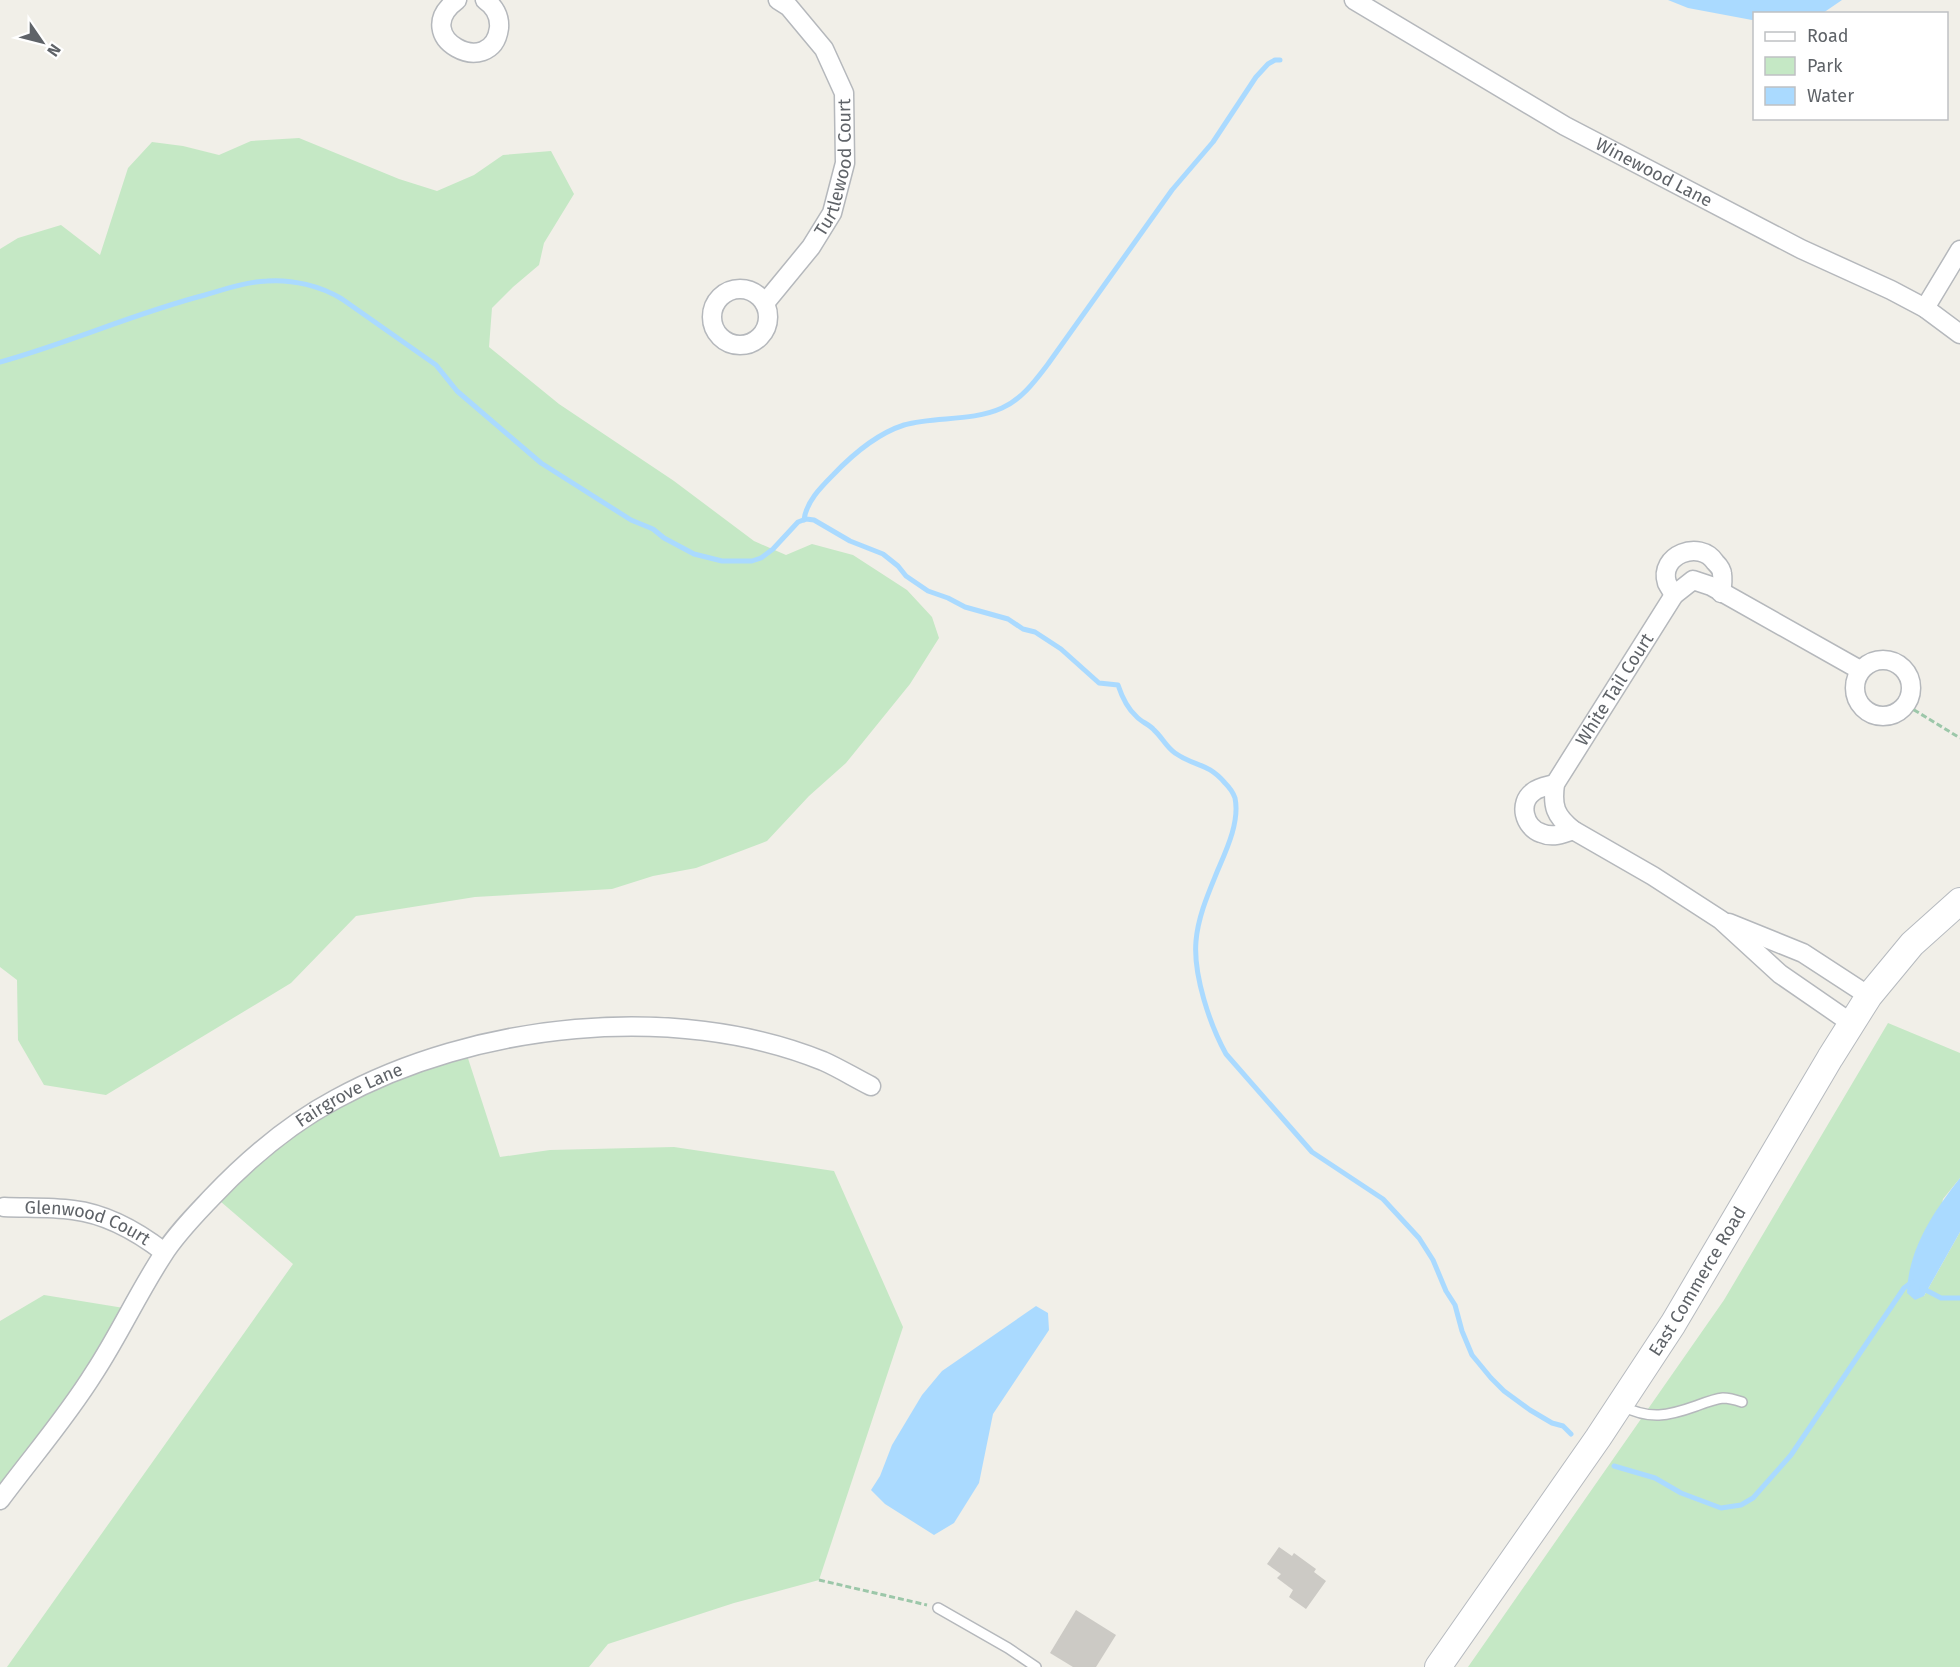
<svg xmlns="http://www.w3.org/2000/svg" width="1960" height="1667" font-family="'Fira Sans',sans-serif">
  <rect width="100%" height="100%" fill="#f1efe8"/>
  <g fill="#c5e8c5">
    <path d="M 299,138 L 399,179 L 437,191 L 474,175 L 503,155 L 551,151 L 574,194 L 544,243 L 539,265 L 513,287 L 492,308 L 489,347 L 559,404 L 674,481 L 754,541 L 786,555 L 812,544 L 853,555 L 907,590 L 932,617 L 939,638 L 910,684 L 846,763 L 809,796 L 767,841 L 696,868 L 653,876 L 612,889 L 475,897 L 356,916 L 291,983 L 106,1095 L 44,1085 L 18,1040 L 17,980 L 0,967 L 0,249 L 18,238 L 61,225 L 100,255 L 128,168 L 152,142 L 183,146 L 219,155 L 251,141 Z"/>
    <path d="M 1888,1023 L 1960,1053 L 1960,1178 L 1943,1199 L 1924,1296 L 1960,1232 L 1960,1667 L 1468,1667 L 1724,1300 Z"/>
    <path d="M 464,1046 L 500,1157 L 550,1150 L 674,1147 L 834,1171 L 903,1327 L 819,1580 L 734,1603 L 608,1644 L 589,1667 L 7,1667 L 293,1264 L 213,1195 L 335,1099 Z"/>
    <path d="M 44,1295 L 130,1309 L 0,1500 L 0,1321 Z"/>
  </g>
  <g fill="#aadaff">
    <path d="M 1668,0 L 1842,0 L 1823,13 L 1754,14 L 1754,20 L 1752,20 L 1688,8 Z"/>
    <path d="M 1960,1178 L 1960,1232 L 1924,1296 L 1915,1300 L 1907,1293 C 1908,1249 1934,1211 1960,1178 Z"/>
    <path d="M 1036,1306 L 1048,1313 L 1049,1330 L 993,1414 L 979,1483 L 954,1523 L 934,1535 L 885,1504 L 871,1490 L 880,1476 L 892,1445 L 922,1395 L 942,1371 Z"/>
  </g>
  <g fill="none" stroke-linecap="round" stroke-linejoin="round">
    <g stroke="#aadaff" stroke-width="5">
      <path d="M 0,362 C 69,343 135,313 205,295 C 225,289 246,282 267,281 C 292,279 321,286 342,299 L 436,365 L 457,391 L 541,463 L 631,520 L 653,529 L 664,538 L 694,554 L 722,561 L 752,561 L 761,558 L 773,549 L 798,522 L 806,519 L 814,520 L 850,541 L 883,554 L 898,566 L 906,576 L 928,591 L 948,598 L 965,607 L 1008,619 L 1023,629 L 1035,632 L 1061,649 L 1099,683 L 1118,685 C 1122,697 1127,708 1136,716 C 1141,722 1149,724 1154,730 C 1162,737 1166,747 1175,753 C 1195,767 1207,762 1225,783 C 1229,787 1233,792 1235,798 C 1240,822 1226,851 1217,872 C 1208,894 1198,917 1196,941 C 1193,975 1210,1025 1226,1054 L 1312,1152 L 1383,1199 L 1419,1238 L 1433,1260 L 1446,1291 L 1455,1305 L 1462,1331 L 1472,1355 L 1491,1378 L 1504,1391 L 1530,1410 L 1552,1423 L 1563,1426 L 1571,1434"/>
      <path d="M 804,520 C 806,502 821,487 833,475 C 853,454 876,434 904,425 C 935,416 971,422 1002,408 C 1022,399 1035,381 1048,364 L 1172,190 L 1213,142 L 1256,77 L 1268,64 L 1275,60 L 1280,60"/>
      <path d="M 1922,1288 L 1941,1298 L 1960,1298"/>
      <path d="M 1614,1466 L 1655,1478 L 1681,1493 L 1721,1508 L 1741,1505 L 1753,1498 L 1791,1455 L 1904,1288 L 1912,1282"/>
    </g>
  </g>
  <g fill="#cccac5">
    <path d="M 1279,1547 L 1292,1556 L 1294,1553 L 1316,1569 L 1314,1572 L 1326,1581 L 1306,1609 L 1289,1597 L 1293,1590 L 1277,1578 L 1281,1574 L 1267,1564 Z"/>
    <path d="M 1076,1610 L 1116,1635 L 1096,1667 L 1073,1667 L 1050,1653 Z"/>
  </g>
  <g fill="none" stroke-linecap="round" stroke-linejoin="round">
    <g stroke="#b5b8bc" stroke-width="12">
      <g id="service">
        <path d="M 1622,1406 C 1650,1420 1668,1416 1696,1406 C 1704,1403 1714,1399 1723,1398 C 1729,1398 1736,1400 1742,1402"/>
        <path d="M 938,1608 L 1008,1648 L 1036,1667"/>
      </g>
    </g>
    <g stroke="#b5b8bc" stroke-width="21">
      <g id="minor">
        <path d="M 457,0 C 407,37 492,81 499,28 C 500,16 494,6 485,0"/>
        <path id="s1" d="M 1354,0 L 1565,126 L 1801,249 L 1891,290 L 1925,308 L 1960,334"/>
        <circle cx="740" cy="317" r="28"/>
        <path id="s2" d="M 765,303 L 811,247 L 832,213 L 845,163 L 844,93 L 824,49 L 789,7 L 778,0"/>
        <path d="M 1925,308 L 1960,250"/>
        <path d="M 1674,595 C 1672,591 1669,587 1667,583 C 1658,555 1700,539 1715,562 C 1718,565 1722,570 1722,574 C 1723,579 1722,587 1721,593"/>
        <circle cx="1883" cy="688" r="28"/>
        <path d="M 1555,784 C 1548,786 1539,787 1533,792 C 1518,803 1524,827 1541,833 C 1552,838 1563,834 1573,830"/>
        <path d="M 1729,923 L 1803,953 L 1869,996"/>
        <path id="s3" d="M 1851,1023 L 1780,974 L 1721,920 L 1653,876 L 1573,830 C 1555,816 1552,806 1555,784 L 1674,595 L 1693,580 L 1711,586 L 1860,670"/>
        <path id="s4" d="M 4,1207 C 26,1208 50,1207 73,1210 C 107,1214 138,1232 164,1252"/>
        <path id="s5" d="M 0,1500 C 31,1458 66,1418 94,1373 C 119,1335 138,1293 163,1255 C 176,1234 196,1214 212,1197 C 248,1159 291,1123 336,1099 C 474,1023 675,1001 823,1061 C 839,1068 855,1078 871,1086"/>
      </g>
    </g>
    <g stroke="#b6babf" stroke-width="28">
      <g id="secondary">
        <path id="s6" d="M 1438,1667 L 1598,1438 L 1673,1324 L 1830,1058 L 1869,996 L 1912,944 L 1960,901"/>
      </g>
    </g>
    <g stroke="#9cc7a9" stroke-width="3" stroke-dasharray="6 3" stroke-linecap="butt">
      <path d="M 1906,705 L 1960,738"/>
      <path d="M 819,1580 L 927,1605"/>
    </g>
    <use href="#service" stroke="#fff" stroke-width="9"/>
    <use href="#minor" stroke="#fff" stroke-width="18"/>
    <use href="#secondary" stroke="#fff" stroke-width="26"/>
  </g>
  <g text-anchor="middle" stroke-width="5" stroke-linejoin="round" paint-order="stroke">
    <g font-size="18" fill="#5f6368" stroke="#fff">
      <text dy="6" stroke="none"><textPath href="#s2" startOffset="158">Turtlewood Court</textPath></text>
      <text dy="6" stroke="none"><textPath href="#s1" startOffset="346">Winewood Lane</textPath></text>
      <text dy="6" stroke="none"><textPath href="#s3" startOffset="504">White Tail Court</textPath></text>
      <text dy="6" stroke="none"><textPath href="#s5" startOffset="543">Fairgrove Lane</textPath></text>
      <text dy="6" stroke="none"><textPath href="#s4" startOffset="86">Glenwood Court</textPath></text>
      <text dy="6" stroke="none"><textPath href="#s6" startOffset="465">East Commerce Road</textPath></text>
    </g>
  </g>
  <rect x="1753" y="12" width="195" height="108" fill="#ffffff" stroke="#bfc1c3" stroke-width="1.5"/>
  <rect x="1765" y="32" width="30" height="9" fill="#ffffff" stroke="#bfc1c3" stroke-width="1.5"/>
  <text x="1807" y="42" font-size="18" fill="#5f6368">Road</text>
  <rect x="1765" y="57" width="30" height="18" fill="#c5e8c5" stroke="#bfc1c3" stroke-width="1.5"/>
  <text x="1807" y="72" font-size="18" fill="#5f6368">Park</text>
  <rect x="1765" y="87" width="30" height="18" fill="#aadaff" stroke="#bfc1c3" stroke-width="1.5"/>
  <text x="1807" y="102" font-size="18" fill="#5f6368">Water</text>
  <g transform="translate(42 42) rotate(125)" stroke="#ffffff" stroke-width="4.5" paint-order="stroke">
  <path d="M0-4.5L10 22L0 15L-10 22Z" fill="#5f6368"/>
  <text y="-9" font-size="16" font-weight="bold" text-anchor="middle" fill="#5f6368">N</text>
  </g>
</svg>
